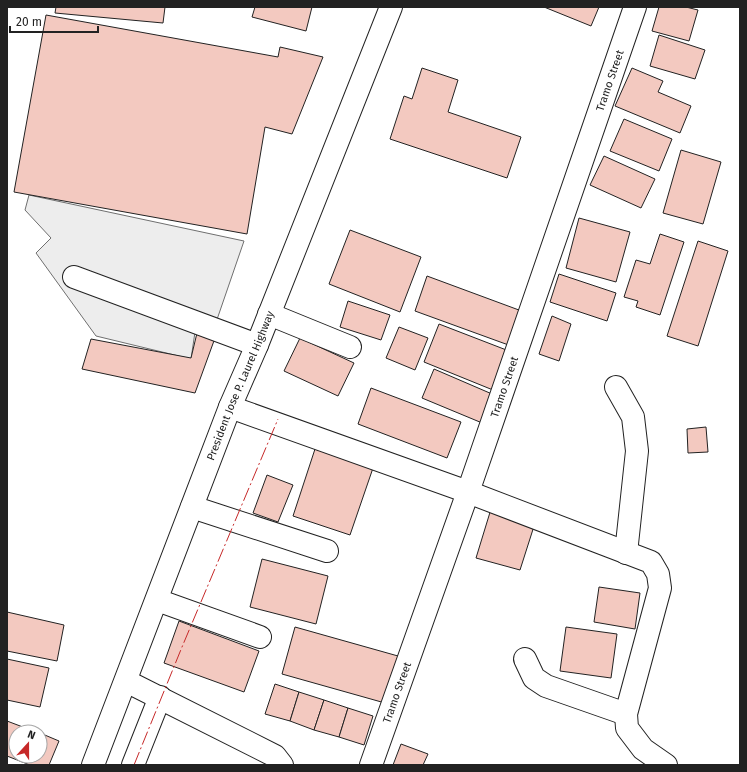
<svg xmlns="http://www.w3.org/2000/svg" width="747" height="772" font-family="'Fira Sans',sans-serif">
  <rect width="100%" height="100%" fill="#fff"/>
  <path fill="#ededed" stroke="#6f6f6f" d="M 29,195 L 244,241 L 212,334 L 195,332 L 191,359 L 96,336 L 36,253 L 51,238 L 25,210 Z"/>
  <g fill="#f3c9c0" stroke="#222">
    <path d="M 56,7 L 165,7 L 163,23 L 55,13 Z"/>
    <path d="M 255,7 L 312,7 L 306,31 L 252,17 Z"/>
    <path d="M 544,7 L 599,7 L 591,26 Z"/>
    <path d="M 659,7 L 686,7 L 698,10 L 689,41 L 652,31 Z"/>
    <path d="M 46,15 L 278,57 L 280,47 L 323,57 L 292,134 L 265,127 L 247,234 L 14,192 Z"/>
    <path d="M 659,35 L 705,50 L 695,79 L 650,66 Z"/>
    <path d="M 422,68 L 458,80 L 448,112 L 521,137 L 507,178 L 390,139 L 404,96 L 412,99 Z"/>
    <path d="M 632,68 L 663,81 L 658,92 L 691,106 L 680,133 L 615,106 Z"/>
    <path d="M 624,119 L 672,139 L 659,171 L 610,151 Z"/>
    <path d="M 681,150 L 721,162 L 703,224 L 663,213 Z"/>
    <path d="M 604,156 L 655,179 L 641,208 L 590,185 Z"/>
    <path d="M 579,218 L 630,232 L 616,282 L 566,268 Z"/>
    <path d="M 350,230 L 421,257 L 400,312 L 329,284 Z"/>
    <path d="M 660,234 L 684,242 L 660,315 L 636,307 L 638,301 L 624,297 L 636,260 L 650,264 Z"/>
    <path d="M 698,241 L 728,251 L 698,346 L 667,336 Z"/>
    <path d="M 559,274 L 616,293 L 607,321 L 550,302 Z"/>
    <path d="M 427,276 L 527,313 L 514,347 L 415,311 Z"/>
    <path d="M 348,301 L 390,315 L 381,340 L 340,327 Z"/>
    <path d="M 552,316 L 571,324 L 559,361 L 539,354 Z"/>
    <path d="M 439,324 L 509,351 L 493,390 L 424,362 Z"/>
    <path d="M 399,327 L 428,338 L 415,370 L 386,358 Z"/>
    <path d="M 197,333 L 215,338 L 195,393 L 82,369 L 91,339 L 191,358 Z"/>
    <path d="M 300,338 L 354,363 L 338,396 L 284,371 Z"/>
    <path d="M 434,369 L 499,397 L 487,425 L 422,398 Z"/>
    <path d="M 371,388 L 461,422 L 447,458 L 358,424 Z"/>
    <path d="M 706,427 L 708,452 L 688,453 L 687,429 Z"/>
    <path d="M 315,449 L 373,468 L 350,535 L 293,516 Z"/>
    <path d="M 267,475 L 293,485 L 278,522 L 253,513 Z"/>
    <path d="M 491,509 L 535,523 L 520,570 L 476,558 Z"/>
    <path d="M 262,559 L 328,576 L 316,624 L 250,607 Z"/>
    <path d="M 599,587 L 640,593 L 635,629 L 594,622 Z"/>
    <path d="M 7,612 L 64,625 L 57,661 L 7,651 Z"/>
    <path d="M 179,621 L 259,651 L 244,692 L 164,663 Z"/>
    <path d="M 295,627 L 398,656 L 385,703 L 282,674 Z"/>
    <path d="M 566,627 L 617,634 L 611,678 L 560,671 Z"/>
    <path d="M 7,659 L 49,668 L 40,707 L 7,700 Z"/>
    <path d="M 275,684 L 299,692 L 290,721 L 265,714 Z"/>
    <path d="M 299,692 L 324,700 L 314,730 L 290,721 Z"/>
    <path d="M 324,700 L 348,708 L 339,737 L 314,730 Z"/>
    <path d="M 348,708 L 373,716 L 364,745 L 339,737 Z"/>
    <path d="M 7,721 L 36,732 L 16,732 L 16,756 L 40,756 L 40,733 L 59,741 L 49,765 L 30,765 L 7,756 Z"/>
    <path d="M 401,744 L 428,754 L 423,765 L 393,765 Z"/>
  </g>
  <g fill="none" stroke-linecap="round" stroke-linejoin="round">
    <g stroke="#222" stroke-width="24">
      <g id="minor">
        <path d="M 74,277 L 257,345"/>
        <path d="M 269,314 L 350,347"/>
        <path d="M 616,387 L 633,417 L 637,451 L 626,553"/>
        <path d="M 230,407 L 468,492 L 651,562 L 658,574 L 660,588 L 626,714 L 627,728 L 643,749 L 666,765"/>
        <path d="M 192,507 L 327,551"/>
        <path d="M 157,600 L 260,637"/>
        <path d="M 525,659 L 534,678 L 546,686 L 626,714"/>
        <path d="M 126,681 L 275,756 L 282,765"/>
        <path d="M 133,765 L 160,697"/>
        <path id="s1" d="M 371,765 L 468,492 L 635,7"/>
      </g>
    </g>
    <g stroke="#222" stroke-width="24">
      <g id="highway">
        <path id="s2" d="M 93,765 L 230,407 L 257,345 L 391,7"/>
      </g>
    </g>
    <use href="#minor" stroke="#fff" stroke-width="22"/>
    <use href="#highway" stroke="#fff" stroke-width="22"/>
    <path stroke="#c62828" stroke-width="1" stroke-dasharray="14 3 2 3" stroke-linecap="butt" d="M 134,765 L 182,647 L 278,419"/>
  </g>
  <g text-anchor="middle" stroke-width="3" stroke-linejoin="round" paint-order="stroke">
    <g font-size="11" fill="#222" stroke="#fff">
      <text dy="4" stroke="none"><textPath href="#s1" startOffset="725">Tramo Street</textPath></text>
      <text dy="4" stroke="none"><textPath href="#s2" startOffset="407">President Jose P. Laurel Highway</textPath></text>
      <text dy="4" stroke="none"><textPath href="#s1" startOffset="401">Tramo Street</textPath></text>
      <text dy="4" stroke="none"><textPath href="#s1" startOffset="77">Tramo Street</textPath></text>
    </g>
  </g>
  <rect width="747" height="772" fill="none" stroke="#222222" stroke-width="16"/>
  <g transform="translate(28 744) rotate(21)"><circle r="19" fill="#ffffff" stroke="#a7a7a7"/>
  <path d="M0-3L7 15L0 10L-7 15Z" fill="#c62828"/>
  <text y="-6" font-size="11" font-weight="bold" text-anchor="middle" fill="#222222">N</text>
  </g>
  <path d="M10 26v6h88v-6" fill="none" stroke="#222222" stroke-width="2"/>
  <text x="16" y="26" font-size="12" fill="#222222" stroke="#ffffff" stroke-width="3" paint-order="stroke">20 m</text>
</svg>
